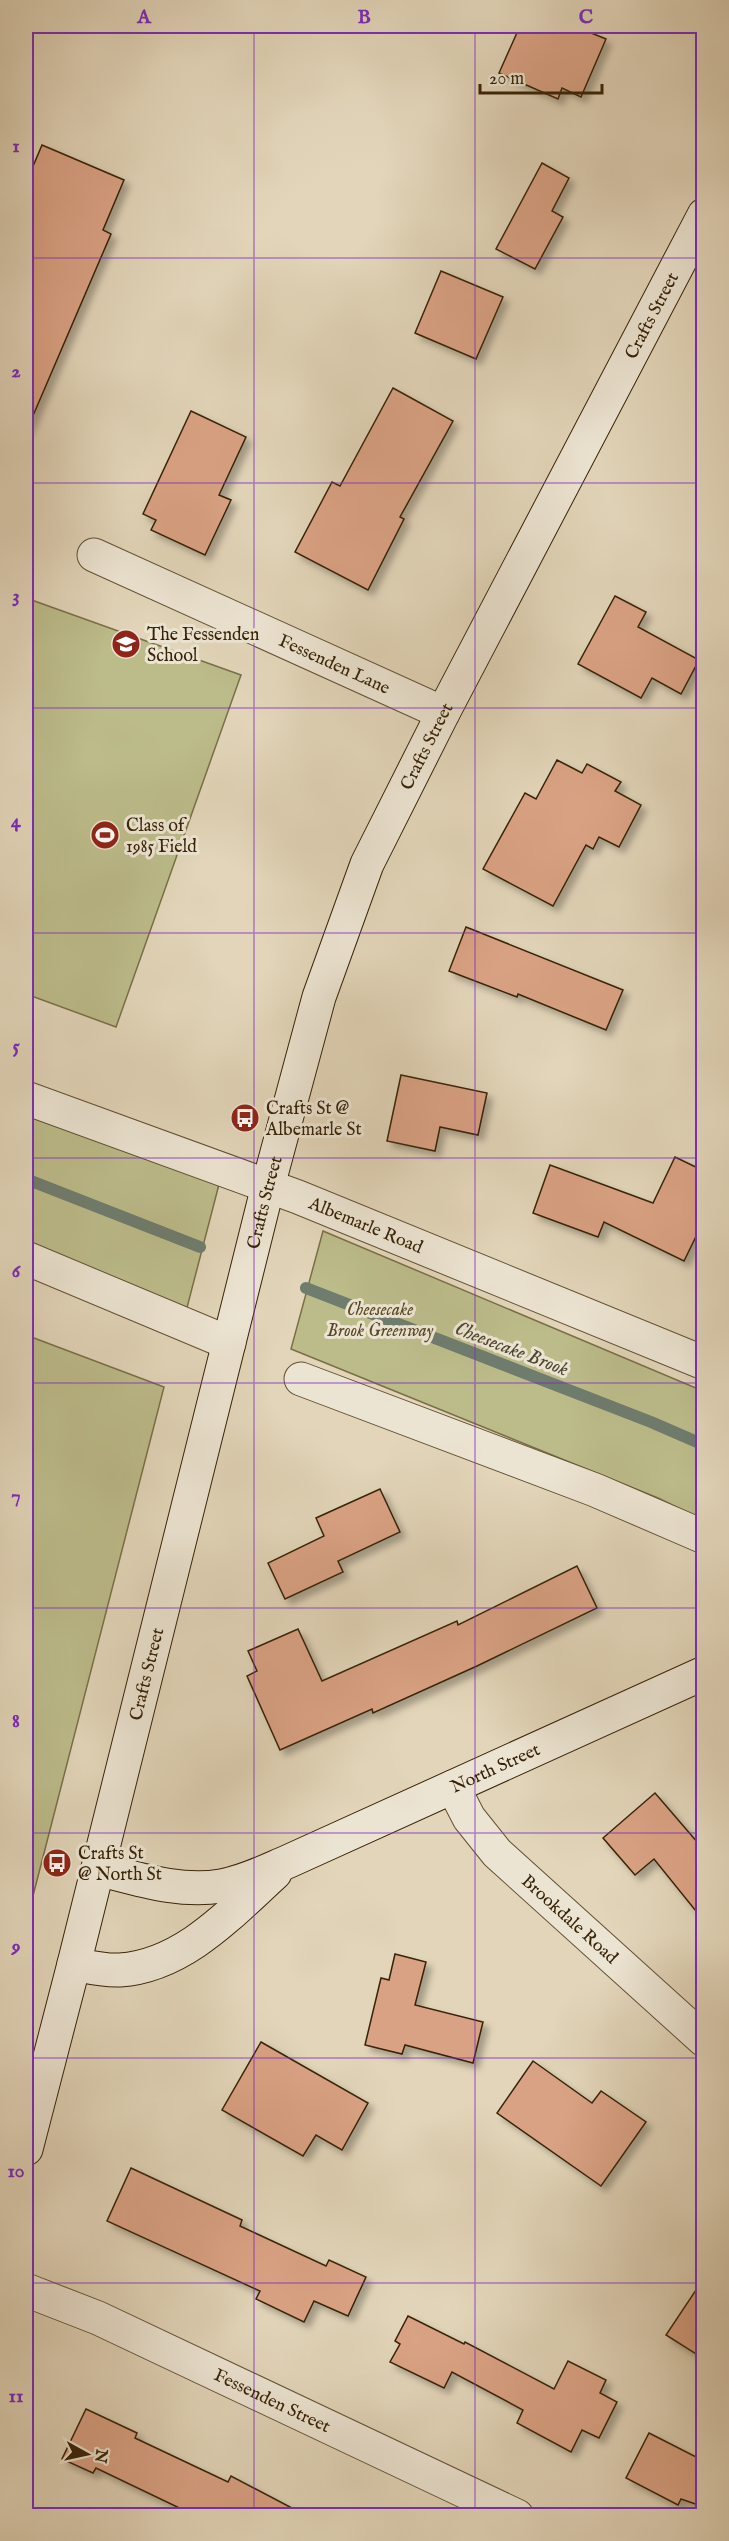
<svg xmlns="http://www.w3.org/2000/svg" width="729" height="2541" font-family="'IM FELL English',serif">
  <defs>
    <filter id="shadow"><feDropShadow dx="5.5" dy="5.5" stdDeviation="3" flood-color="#0004"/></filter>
  </defs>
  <rect width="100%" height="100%" fill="#e2d5b9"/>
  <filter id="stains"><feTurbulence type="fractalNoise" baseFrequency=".00333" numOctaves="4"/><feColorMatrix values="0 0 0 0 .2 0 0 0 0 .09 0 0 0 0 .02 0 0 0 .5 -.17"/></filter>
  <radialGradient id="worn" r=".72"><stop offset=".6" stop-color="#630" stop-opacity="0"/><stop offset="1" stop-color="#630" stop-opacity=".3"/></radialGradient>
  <g fill="#bcbb8a" stroke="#7a6f48" stroke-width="1.5">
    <path d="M 26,598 L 241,675 L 116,1027 L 26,994 Z"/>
    <path d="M 26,1111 L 223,1169 L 183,1323 L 26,1261 Z"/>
    <path d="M 323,1231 L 703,1391 L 703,1520 L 658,1498 L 291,1349 Z"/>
    <path d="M 26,1335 L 164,1387 L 26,1923 Z"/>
  </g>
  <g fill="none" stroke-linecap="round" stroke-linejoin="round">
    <g stroke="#6f7c6e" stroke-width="12">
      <path d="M 26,1179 L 200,1247"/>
      <path d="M 306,1288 L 651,1422 L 704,1445"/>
    </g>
  </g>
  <g fill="#daa284" stroke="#372307" stroke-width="1.5" filter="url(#shadow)">
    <path d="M 520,26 L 574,26 L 606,39 L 581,97 L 562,88 L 558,99 L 499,73 Z"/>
    <path d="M 42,145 L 124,180 L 103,230 L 111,234 L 26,432 L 26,183 Z"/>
    <path d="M 542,163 L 569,178 L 552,211 L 563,217 L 535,269 L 496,249 Z"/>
    <path d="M 441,271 L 503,297 L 476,359 L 415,333 Z"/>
    <path d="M 393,388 L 453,421 L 400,517 L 404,519 L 368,590 L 295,552 L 332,482 L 340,486 Z"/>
    <path d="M 191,411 L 246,437 L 219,495 L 231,500 L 205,555 L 151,530 L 156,520 L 143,514 Z"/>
    <path d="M 615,596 L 646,612 L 638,627 L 699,660 L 681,694 L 652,678 L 641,698 L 578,664 Z"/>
    <path d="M 557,760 L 582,773 L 587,764 L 621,782 L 615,791 L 641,805 L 619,847 L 599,837 L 593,849 L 586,845 L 553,906 L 483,869 L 525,793 L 536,799 Z"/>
    <path d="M 466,927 L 623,990 L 606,1030 L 518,994 L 517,997 L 449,971 Z"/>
    <path d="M 401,1075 L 487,1093 L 478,1135 L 440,1127 L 435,1151 L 387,1141 Z"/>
    <path d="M 675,1157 L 704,1171 L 704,1220 L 684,1261 L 604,1222 L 598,1237 L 533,1213 L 550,1165 L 653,1203 Z"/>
    <path d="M 380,1489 L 400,1532 L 338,1561 L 343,1572 L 285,1599 L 268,1563 L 324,1536 L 316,1518 Z"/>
    <path d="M 577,1566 L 597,1608 L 477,1666 L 373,1713 L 372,1709 L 280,1750 L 247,1676 L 257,1671 L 248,1651 L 298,1629 L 322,1681 L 457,1621 L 458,1625 Z"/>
    <path d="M 655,1793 L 704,1850 L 704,1921 L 654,1859 L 635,1875 L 603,1838 Z"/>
    <path d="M 395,1954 L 426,1962 L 415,2005 L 483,2022 L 473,2063 L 405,2045 L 402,2054 L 365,2045 L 381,1978 L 389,1980 Z"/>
    <path d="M 261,2042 L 368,2103 L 342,2150 L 316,2135 L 303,2156 L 222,2110 Z"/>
    <path d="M 533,2061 L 592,2103 L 601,2091 L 646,2122 L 601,2186 L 497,2113 Z"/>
    <path d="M 131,2168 L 242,2220 L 240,2226 L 326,2266 L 329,2260 L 366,2277 L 348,2316 L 314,2301 L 304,2322 L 256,2299 L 260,2291 L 107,2221 Z"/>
    <path d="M 704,2278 L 704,2359 L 666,2335 Z"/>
    <path d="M 408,2316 L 464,2344 L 465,2342 L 554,2389 L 568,2361 L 606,2380 L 600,2393 L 617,2402 L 599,2438 L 582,2430 L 571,2452 L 517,2423 L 523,2410 L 452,2372 L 444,2388 L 390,2362 L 400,2344 L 395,2341 Z"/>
    <path d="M 86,2409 L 137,2433 L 135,2438 L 228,2482 L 231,2476 L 307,2516 L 196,2516 L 96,2468 L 93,2473 L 62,2459 Z"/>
    <path d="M 649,2433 L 704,2461 L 704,2507 L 681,2499 L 678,2505 L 626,2478 Z"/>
  </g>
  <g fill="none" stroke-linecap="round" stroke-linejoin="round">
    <g stroke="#625034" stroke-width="35">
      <g id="street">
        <path id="s1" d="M 94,555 L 443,713"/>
        <path id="s2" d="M 26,1098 L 298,1197 L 704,1363"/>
        <path d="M 26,1258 L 229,1343"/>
        <path d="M 301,1379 L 595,1490 L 704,1537"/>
        <path id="s3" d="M 453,1787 L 469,1818 L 497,1853 L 704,2040"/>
        <path id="s4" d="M 26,2290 L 98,2318 L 517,2516"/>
      </g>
    </g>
    <g stroke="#372307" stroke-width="35">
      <g id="secondary">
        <path id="s5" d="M 98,1869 C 138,1879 180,1893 221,1886 C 244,1882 266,1871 287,1862 L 704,1673"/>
        <path d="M 74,1964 C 89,1967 105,1971 120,1970 C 183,1966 231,1913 275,1873"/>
        <path id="s6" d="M 26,2149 L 74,1964 L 268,1186 L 319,997 L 367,864 L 443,713 L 704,215"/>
      </g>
    </g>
    <use href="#street" stroke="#ece4d2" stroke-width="33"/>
    <use href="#secondary" stroke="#ece4d2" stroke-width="33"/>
  </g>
  <path fill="none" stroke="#7b2cbf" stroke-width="1.5" stroke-opacity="0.55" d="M 254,26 L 254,2516M 475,26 L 475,2516M 26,258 L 704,258M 26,483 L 704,483M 26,708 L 704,708M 26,933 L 704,933M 26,1158 L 704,1158M 26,1383 L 704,1383M 26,1608 L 704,1608M 26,1833 L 704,1833M 26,2058 L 704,2058M 26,2283 L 704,2283"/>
  <defs>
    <g id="school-disc" transform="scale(1.5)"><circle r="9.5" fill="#8f2418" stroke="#ece4d2"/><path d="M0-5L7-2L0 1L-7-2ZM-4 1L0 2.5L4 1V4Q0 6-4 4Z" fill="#fff"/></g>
    <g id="stadium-disc" transform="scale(1.5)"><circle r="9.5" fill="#8f2418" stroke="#ece4d2"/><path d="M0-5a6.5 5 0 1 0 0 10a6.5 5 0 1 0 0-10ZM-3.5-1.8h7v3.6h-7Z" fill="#fff"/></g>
    <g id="bus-disc" transform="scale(1.5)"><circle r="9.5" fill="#8f2418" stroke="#ece4d2"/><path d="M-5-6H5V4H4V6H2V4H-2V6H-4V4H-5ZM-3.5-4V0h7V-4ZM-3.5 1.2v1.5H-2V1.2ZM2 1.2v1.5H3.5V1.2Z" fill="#fff"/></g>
  </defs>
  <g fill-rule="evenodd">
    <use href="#school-disc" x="126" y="644"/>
    <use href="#stadium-disc" x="105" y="835"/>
    <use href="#bus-disc" x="245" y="1118"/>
    <use href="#bus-disc" x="57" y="1863"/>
  </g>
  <g text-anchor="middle" stroke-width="6" stroke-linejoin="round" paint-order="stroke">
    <g font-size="18" fill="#372307" stroke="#ece4d2">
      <text dy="6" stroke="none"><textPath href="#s6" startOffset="1948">Crafts Street</textPath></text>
      <text dy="6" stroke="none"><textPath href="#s1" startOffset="264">Fessenden Lane</textPath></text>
      <text dy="6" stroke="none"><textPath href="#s6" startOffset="1462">Crafts Street</textPath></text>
      <text dy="6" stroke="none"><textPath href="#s6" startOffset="976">Crafts Street</textPath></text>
      <text dy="6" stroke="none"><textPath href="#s2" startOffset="363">Albemarle Road</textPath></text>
      <text dy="6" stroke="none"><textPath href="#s6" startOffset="490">Crafts Street</textPath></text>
      <text dy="6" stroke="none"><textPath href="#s5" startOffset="424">North Street</textPath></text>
      <text dy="6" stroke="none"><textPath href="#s3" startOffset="178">Brookdale Road</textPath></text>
      <text dy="6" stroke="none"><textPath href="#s4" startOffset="270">Fessenden Street</textPath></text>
    </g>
    <g font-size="18" fill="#372307" stroke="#ece4d2" text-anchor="start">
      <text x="147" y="640">The Fessenden<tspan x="147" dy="21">School</tspan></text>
      <text x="126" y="831">Class of<tspan x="126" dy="21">1985 Field</tspan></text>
      <text x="266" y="1114">Crafts St @<tspan x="266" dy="21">Albemarle St</tspan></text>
      <text x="78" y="1859">Crafts St<tspan x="78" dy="21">@ North St</tspan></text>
    </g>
    <g font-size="18" font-style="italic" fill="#584928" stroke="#ece4d2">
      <text x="380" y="1315">Cheesecake<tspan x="380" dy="21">Brook Greenway</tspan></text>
    </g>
    <g font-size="20" font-style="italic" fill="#4e4832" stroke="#ece4d2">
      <text transform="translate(512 1348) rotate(21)" y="7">Cheesecake Brook</text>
    </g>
  </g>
  <rect width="729" height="2541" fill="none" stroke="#e2d5b9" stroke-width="66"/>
  <g transform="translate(87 2454) rotate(98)" stroke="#ece4d2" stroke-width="4.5" paint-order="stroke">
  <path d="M0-4.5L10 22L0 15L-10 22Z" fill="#372307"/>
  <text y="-9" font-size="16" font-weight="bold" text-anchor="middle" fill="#372307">N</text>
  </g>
  <path d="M480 84v9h122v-9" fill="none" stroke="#372307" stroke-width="3"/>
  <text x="489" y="84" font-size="18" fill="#372307" stroke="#ece4d2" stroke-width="4.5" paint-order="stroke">20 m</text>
  <rect x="33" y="33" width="663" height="2475" fill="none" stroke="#7b2cbf" stroke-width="2"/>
  <g font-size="20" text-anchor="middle" font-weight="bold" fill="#7b2cbf">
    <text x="144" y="23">A</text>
    <text x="364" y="23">B</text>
    <text x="586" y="23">C</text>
    <text x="16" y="152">1</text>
    <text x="16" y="377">2</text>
    <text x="16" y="602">3</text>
    <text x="16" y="827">4</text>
    <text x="16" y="1052">5</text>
    <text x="16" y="1277">6</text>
    <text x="16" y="1502">7</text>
    <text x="16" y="1727">8</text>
    <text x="16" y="1952">9</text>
    <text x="16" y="2177">10</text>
    <text x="16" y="2402">11</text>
  </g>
  <rect width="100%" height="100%" filter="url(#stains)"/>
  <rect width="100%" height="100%" fill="url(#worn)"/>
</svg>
